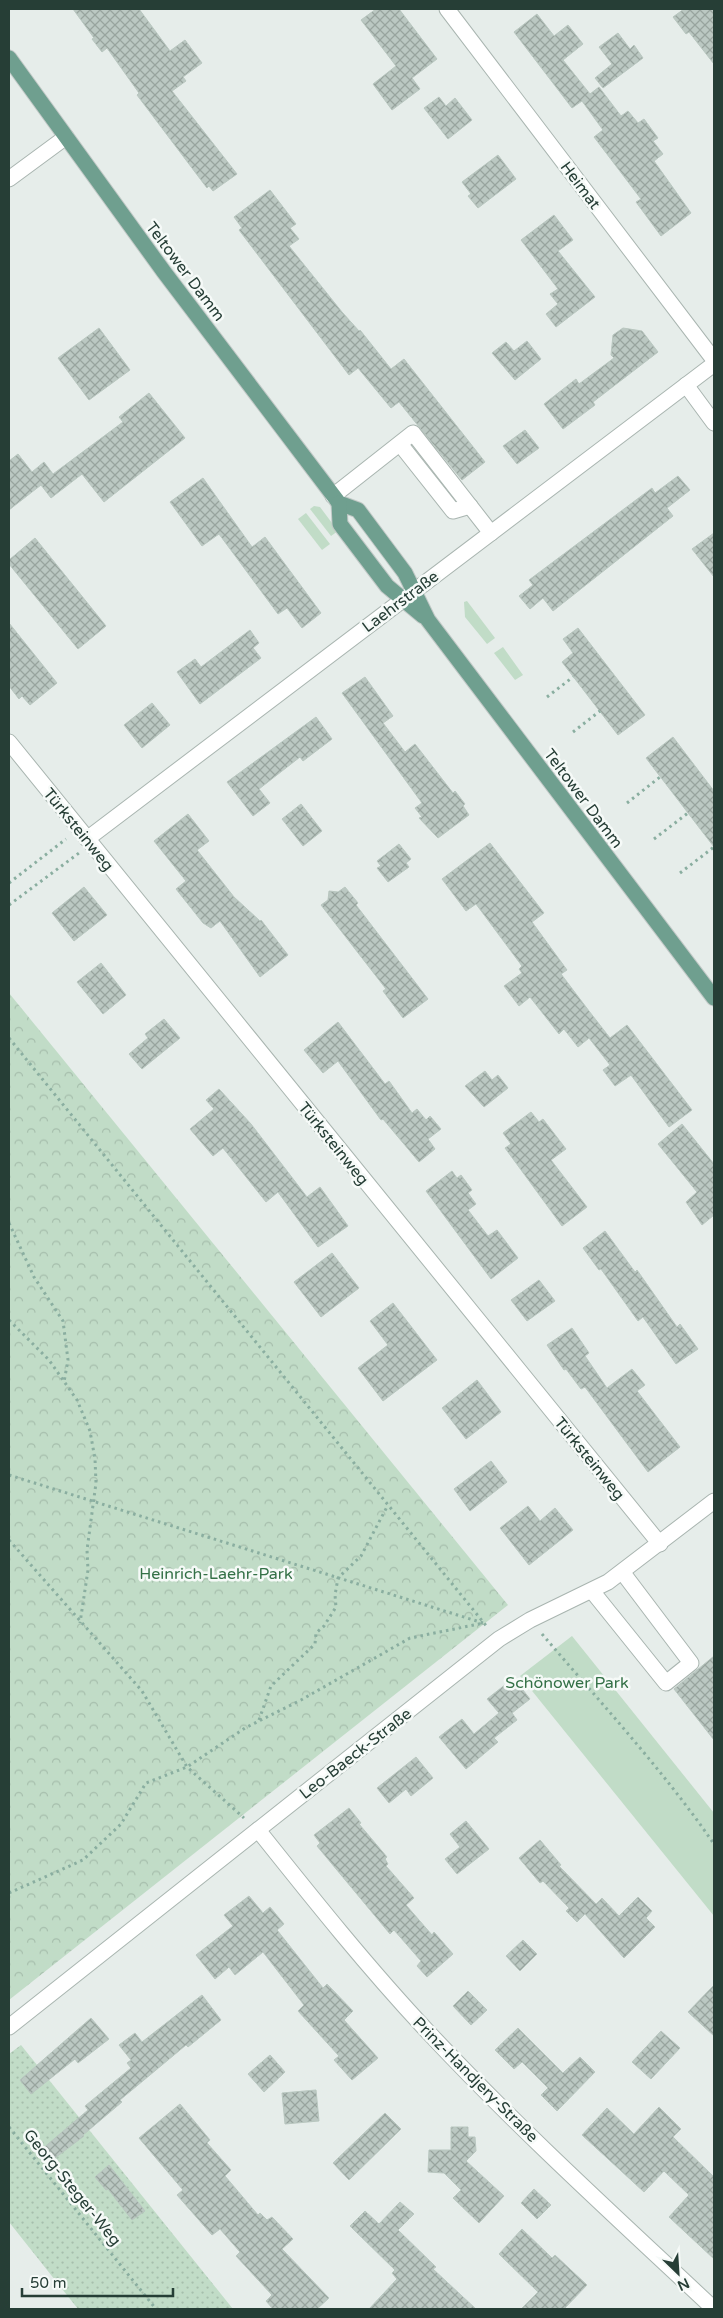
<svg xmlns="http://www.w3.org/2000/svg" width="723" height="2318" font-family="'Varela Round',sans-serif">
  <defs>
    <pattern id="forest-crowns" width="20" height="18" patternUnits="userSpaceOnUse" patternTransform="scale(1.25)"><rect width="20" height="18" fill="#c1dcc7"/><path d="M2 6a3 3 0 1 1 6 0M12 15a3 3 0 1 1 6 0" fill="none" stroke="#a6beac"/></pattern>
    <pattern id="garden-dots" width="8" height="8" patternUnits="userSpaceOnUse" patternTransform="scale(1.25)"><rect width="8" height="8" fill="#c1dcc7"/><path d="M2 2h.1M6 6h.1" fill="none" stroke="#a6beac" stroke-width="1.8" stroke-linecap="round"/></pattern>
    <pattern id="building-cross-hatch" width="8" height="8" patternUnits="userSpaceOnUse" patternTransform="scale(1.25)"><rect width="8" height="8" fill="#bbc8c2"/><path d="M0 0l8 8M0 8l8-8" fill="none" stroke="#98a49e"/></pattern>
  </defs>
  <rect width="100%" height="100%" fill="#e6edea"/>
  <g fill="#c1dcc7">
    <path d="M 314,506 L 320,507 L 338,531 L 331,536 L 310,509 Z"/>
    <path d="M 306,513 L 330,544 L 322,550 L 298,519 Z"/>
    <path d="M 467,601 L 495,638 L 487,644 L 465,617 L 464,602 Z"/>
    <path d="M 503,647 L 523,675 L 515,680 L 494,653 Z"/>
    <path d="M 572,1636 L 714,1813 L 714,1916 L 520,1676 Z"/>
  </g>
  <path fill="url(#forest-crowns)" d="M 9,993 L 508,1605 L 9,2000 Z"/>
  <path fill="url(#garden-dots)" d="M 21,2045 L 233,2309 L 78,2309 L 9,2222 L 9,2054 Z"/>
  <g fill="url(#building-cross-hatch)" stroke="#b9c7c0">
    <path d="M 73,9 L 139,9 L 170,51 L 185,40 L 202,63 L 183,77 L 186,81 L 172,91 L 237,174 L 213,191 L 209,186 L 207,188 L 137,95 L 139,93 L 107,48 L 102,52 L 92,39 L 94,38 Z"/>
    <path d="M 376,9 L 399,9 L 437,59 L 412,78 L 420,89 L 392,110 L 373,84 L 396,66 L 361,20 Z"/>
    <path d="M 684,9 L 714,9 L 714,64 L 689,32 L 686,34 L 673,17 Z"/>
    <path d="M 537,14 L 554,36 L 568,25 L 583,44 L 563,60 L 590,94 L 599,87 L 621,116 L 628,111 L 638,123 L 644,119 L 658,138 L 653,141 L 663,154 L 654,161 L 691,213 L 661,236 L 636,202 L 641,199 L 594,137 L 603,130 L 582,101 L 572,108 L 514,32 Z"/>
    <path d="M 618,33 L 630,49 L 634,45 L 643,58 L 603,88 L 595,78 L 612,64 L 599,47 Z"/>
    <path d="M 439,97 L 446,106 L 455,98 L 472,120 L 448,139 L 424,108 Z"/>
    <path d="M 498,155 L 516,179 L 478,208 L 468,196 L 471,194 L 462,182 Z"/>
    <path d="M 270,190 L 296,224 L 290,228 L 299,239 L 289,246 L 342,312 L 359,331 L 360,330 L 391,369 L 404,359 L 485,462 L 462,480 L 399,402 L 391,408 L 358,368 L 349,375 L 239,230 L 242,228 L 234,217 Z"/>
    <path d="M 554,215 L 573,240 L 558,251 L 595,297 L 556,327 L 546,314 L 558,304 L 550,294 L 558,289 L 521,240 Z"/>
    <path d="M 99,328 L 130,370 L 89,400 L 58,358 Z"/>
    <path d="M 623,328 L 642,331 L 658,352 L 593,402 L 595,405 L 563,429 L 544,404 L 576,379 L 579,384 L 614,358 L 611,355 L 613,335 Z"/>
    <path d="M 527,341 L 541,359 L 515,380 L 492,353 L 506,342 L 514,351 Z"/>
    <path d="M 149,393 L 185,438 L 104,502 L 82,474 L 51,498 L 41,485 L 9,510 L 9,461 L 18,454 L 32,472 L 44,462 L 53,474 L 123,422 L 119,417 Z"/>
    <path d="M 525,430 L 539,448 L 517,464 L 503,446 Z"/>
    <path d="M 678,476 L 690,490 L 667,508 L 673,516 L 553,611 L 543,598 L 530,609 L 519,596 L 533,585 L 529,580 L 652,488 L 655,493 Z"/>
    <path d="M 203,478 L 252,547 L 265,537 L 321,613 L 302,628 L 287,608 L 278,614 L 219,534 L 202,546 L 170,502 Z"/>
    <path d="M 714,533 L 714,577 L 692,549 Z"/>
    <path d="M 35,538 L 106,626 L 78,649 L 9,564 L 9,560 Z"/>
    <path d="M 9,623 L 57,683 L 30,705 L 22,696 L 19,699 L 9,686 Z"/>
    <path d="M 578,628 L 645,715 L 618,735 L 562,662 L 573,653 L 563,639 Z"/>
    <path d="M 250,630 L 259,643 L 253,648 L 261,658 L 200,704 L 177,672 L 195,659 L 201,667 Z"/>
    <path d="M 365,677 L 393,716 L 383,723 L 405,752 L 415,744 L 453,793 L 455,791 L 465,804 L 463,806 L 469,815 L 438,838 L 419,818 L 422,817 L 415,808 L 422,803 L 342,693 Z"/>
    <path d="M 152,703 L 170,725 L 142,748 L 124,725 Z"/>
    <path d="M 316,717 L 332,739 L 303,761 L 300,757 L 259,789 L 270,803 L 253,816 L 227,782 Z"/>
    <path d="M 673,737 L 714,791 L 714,847 L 646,758 Z"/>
    <path d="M 301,804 L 322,831 L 303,846 L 282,819 Z"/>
    <path d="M 188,814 L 209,841 L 197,850 L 234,897 L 260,921 L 261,920 L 288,955 L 260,977 L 220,921 L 211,928 L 203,923 L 176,889 L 186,881 L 154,841 Z"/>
    <path d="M 490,843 L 544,913 L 532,922 L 567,970 L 561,974 L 589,1011 L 610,1038 L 627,1025 L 692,1110 L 669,1127 L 631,1075 L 615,1086 L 603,1070 L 610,1065 L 589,1038 L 578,1047 L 564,1029 L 559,1034 L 530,997 L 519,1006 L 504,986 L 522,973 L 519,969 L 522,966 L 476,904 L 466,911 L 442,879 Z"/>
    <path d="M 399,844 L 411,859 L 406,863 L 409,867 L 388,882 L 377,868 L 381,866 L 377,861 Z"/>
    <path d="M 84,887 L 107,915 L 74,941 L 52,913 Z"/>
    <path d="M 345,887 L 358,903 L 356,905 L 428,999 L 403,1018 L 383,991 L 386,989 L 321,905 L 328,900 L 329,891 L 338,892 Z"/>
    <path d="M 101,963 L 126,995 L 103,1014 L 77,982 Z"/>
    <path d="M 164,1019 L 180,1038 L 142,1069 L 129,1054 L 148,1038 L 145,1034 Z"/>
    <path d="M 338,1022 L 385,1084 L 389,1081 L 412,1113 L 417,1109 L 426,1120 L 430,1116 L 441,1129 L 428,1139 L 435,1149 L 419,1162 L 383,1119 L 381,1120 L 338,1061 L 323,1073 L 304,1050 Z"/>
    <path d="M 485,1071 L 492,1080 L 498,1075 L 508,1088 L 484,1107 L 465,1086 Z"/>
    <path d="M 219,1089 L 251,1124 L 307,1197 L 320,1187 L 348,1226 L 318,1247 L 278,1192 L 266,1202 L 223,1148 L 213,1156 L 190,1129 L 214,1109 L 206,1100 Z"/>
    <path d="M 531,1112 L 539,1122 L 543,1119 L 566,1149 L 551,1160 L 587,1207 L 562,1226 L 505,1148 L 511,1144 L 503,1133 Z"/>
    <path d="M 682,1124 L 714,1164 L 714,1215 L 702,1225 L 686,1202 L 697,1192 L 658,1144 Z"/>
    <path d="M 452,1171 L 457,1178 L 461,1175 L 472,1190 L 468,1193 L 476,1204 L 468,1210 L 488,1236 L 497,1230 L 518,1258 L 491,1279 L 426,1191 Z"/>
    <path d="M 605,1231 L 635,1272 L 637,1270 L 677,1327 L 680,1324 L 698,1349 L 676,1364 L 643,1317 L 638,1321 L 601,1269 L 599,1270 L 583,1248 Z"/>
    <path d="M 332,1253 L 359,1288 L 321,1317 L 294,1282 Z"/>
    <path d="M 539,1280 L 555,1301 L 527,1321 L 511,1300 Z"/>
    <path d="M 393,1303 L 437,1360 L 383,1401 L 358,1368 L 388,1345 L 370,1321 Z"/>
    <path d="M 572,1328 L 589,1353 L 585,1356 L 607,1388 L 632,1369 L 645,1385 L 637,1391 L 680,1447 L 648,1472 L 585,1387 L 581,1389 L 566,1369 L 564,1370 L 547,1345 Z"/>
    <path d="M 477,1380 L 501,1412 L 466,1439 L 442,1408 Z"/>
    <path d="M 491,1461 L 507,1482 L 470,1511 L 454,1489 Z"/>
    <path d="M 528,1506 L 540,1521 L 555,1508 L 573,1530 L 529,1565 L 500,1528 Z"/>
    <path d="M 714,1656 L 714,1740 L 674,1689 Z"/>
    <path d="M 506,1684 L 512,1691 L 519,1685 L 530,1699 L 512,1713 L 517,1720 L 494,1738 L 498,1742 L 466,1769 L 439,1737 L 462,1719 L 474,1734 L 499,1713 L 487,1699 Z"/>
    <path d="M 416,1757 L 433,1778 L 411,1796 L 406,1789 L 389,1803 L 377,1788 Z"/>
    <path d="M 349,1808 L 361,1823 L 359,1824 L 387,1857 L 385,1859 L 388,1864 L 386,1866 L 414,1898 L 406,1905 L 432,1935 L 434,1932 L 453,1954 L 427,1977 L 417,1966 L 421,1961 L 394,1930 L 390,1934 L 317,1846 L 320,1843 L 314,1835 Z"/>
    <path d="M 466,1821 L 489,1849 L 457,1874 L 445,1859 L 460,1847 L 450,1834 Z"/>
    <path d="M 540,1840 L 561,1865 L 559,1866 L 596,1904 L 602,1898 L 619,1916 L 638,1897 L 652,1911 L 646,1918 L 655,1927 L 624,1958 L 585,1914 L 577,1922 L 566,1911 L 569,1908 L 543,1881 L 540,1883 L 519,1858 Z"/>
    <path d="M 249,1896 L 263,1913 L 270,1907 L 284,1924 L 277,1930 L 323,1988 L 327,1984 L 353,2011 L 344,2020 L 378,2058 L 352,2080 L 334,2060 L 339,2056 L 298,2011 L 304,2005 L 263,1952 L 235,1975 L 229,1967 L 215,1979 L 196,1955 L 233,1926 L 224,1915 Z"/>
    <path d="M 523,1940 L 537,1954 L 520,1971 L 506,1956 Z"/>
    <path d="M 714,1985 L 714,2036 L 688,2012 Z"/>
    <path d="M 468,1991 L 487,2010 L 471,2025 L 453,2006 Z"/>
    <path d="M 202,1995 L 221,2020 L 188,2047 L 186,2045 L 120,2100 L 122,2102 L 83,2135 L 84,2136 L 51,2161 L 41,2150 L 88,2110 L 85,2106 L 131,2068 L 127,2063 L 131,2060 L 119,2045 L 135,2033 L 142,2042 Z"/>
    <path d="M 91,2018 L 109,2039 L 78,2063 L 75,2059 L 31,2094 L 20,2080 Z"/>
    <path d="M 518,2028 L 563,2073 L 580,2057 L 595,2072 L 557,2111 L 541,2095 L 548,2088 L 522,2062 L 514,2069 L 495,2050 Z"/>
    <path d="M 661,2031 L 680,2048 L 651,2079 L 632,2062 Z"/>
    <path d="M 270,2055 L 285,2072 L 264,2092 L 248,2074 Z"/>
    <path d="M 316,2090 L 319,2121 L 285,2124 L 282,2093 Z"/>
    <path d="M 180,2104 L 210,2140 L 207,2143 L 231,2170 L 225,2176 L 258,2215 L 260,2213 L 267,2220 L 272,2217 L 293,2239 L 282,2249 L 329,2298 L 317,2309 L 273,2309 L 266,2301 L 272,2295 L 236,2256 L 240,2252 L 220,2229 L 212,2235 L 177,2195 L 183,2190 L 139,2138 Z"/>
    <path d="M 659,2107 L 681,2129 L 673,2137 L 714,2177 L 714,2259 L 669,2217 L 689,2195 L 664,2171 L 644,2192 L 582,2135 L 607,2108 L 634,2134 Z"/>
    <path d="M 385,2113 L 401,2129 L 349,2180 L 333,2163 Z"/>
    <path d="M 451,2127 L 468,2127 L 468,2137 L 475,2137 L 476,2151 L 466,2161 L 504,2196 L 479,2223 L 453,2198 L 461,2190 L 444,2173 L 428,2172 L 429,2150 L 451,2150 Z"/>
    <path d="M 109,2165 L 145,2211 L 132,2220 L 108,2189 L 106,2190 L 95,2177 Z"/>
    <path d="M 534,2189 L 551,2205 L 537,2219 L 521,2203 Z"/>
    <path d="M 400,2202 L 414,2214 L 398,2230 L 436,2267 L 433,2269 L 476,2309 L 369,2309 L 397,2279 L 392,2273 L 395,2270 L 350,2226 L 365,2211 L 379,2224 Z"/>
    <path d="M 522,2229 L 552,2258 L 555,2255 L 587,2285 L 564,2309 L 521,2309 L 538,2292 L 499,2254 Z"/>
  </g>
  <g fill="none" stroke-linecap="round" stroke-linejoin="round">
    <g stroke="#a9b5b0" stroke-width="17">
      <g id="minor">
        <path d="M 447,9 L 714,360"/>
        <path d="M 9,179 L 66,137"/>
        <path d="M 686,385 L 714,423"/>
        <path d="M 400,444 L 453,511 L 470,506"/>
        <path d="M 333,496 L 413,433 L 491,533"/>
        <path d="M 9,742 L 660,1544"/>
        <path d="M 87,839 L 714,364"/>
        <path d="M 592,1591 L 666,1683 L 691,1663 L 623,1573"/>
        <path d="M 258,1830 C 313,1899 368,1968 429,2033 C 519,2129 618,2219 714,2309"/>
        <path d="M 9,2027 L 499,1639 L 530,1620 L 608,1582 L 714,1501"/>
      </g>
    </g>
    <g stroke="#c2c9c7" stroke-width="17">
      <g id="major">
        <path d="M 9,58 L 164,272 L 339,503 L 358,510 L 405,573 L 428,620 L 714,998"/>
        <path d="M 339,503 L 340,524 L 387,586 L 423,616"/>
      </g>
    </g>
    <g stroke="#8aaea0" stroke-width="3" stroke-dasharray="2.5 4" stroke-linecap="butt">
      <path d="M 547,697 L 573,677"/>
      <path d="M 573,732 L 600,711"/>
      <path d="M 627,803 L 660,777"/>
      <path d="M 654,839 L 688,813"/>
      <path d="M 680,873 L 714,847"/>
      <path d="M 9,883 L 66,839"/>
      <path d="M 9,905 L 79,853"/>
      <path d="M 9,1038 L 488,1628"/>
      <path d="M 9,1223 L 34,1277 L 63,1321 L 68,1360 L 64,1382"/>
      <path d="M 9,1320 L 49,1360 L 77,1400 L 90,1431 L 95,1459 L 96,1483 L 87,1550 L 88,1570 L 80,1623"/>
      <path d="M 9,1475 L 483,1623"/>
      <path d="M 9,1540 L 142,1691 L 187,1767 L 244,1818"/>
      <path d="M 542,1634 C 600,1702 663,1770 714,1844"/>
      <path d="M 259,1720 L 271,1686 L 315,1644 L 316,1633 L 324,1626 L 336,1607 L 335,1595 L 338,1578 L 361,1556 L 388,1505"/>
      <path d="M 9,1893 L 83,1860 L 121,1824 L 146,1783 L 187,1767 L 245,1728 L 301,1700 L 410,1638 L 484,1623"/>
      <path d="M 9,2127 L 156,2309"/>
    </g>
    <use href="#minor" stroke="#fff" stroke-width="15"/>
    <use href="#major" stroke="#6f9f8f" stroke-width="15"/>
  </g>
  <g text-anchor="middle" stroke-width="5" stroke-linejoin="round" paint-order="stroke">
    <g font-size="16" fill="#263e36" stroke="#f6faf8">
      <text transform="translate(581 185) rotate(53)" y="6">Heimat</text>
      <text transform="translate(186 271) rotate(53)" y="6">Teltower Damm</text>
      <text transform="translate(400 601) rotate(-37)" y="6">Laehrstraße</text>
      <text transform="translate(584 798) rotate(53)" y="6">Teltower Damm</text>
      <text transform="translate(79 829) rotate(51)" y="6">Türksteinweg</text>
      <text transform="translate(334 1143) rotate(51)" y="6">Türksteinweg</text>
      <text transform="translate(590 1458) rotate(51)" y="6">Türksteinweg</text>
      <text transform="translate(355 1753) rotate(-38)" y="6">Leo-Baeck-Straße</text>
      <text transform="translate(476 2079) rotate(45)" y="6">Prinz-Handjery-Straße</text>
      <text transform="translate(73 2187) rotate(51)" y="6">Georg-Steger-Weg</text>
    </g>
    <g font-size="16" fill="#347147" stroke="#f6faf8">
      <text x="216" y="1579">Heinrich-Laehr-Park</text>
      <text x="567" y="1688">Schönower Park</text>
    </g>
  </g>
  <rect width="723" height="2318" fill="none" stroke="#263e36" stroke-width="20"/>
  <g transform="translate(678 2273) rotate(155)" stroke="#f6faf8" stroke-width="4" paint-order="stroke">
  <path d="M0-4L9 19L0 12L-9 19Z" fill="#263e36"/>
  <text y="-8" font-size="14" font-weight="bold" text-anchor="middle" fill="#263e36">N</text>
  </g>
  <path d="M22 2288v8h151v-8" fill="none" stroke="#263e36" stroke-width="2.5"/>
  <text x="30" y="2288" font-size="15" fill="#263e36" stroke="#f6faf8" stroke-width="4" paint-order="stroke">50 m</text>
</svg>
